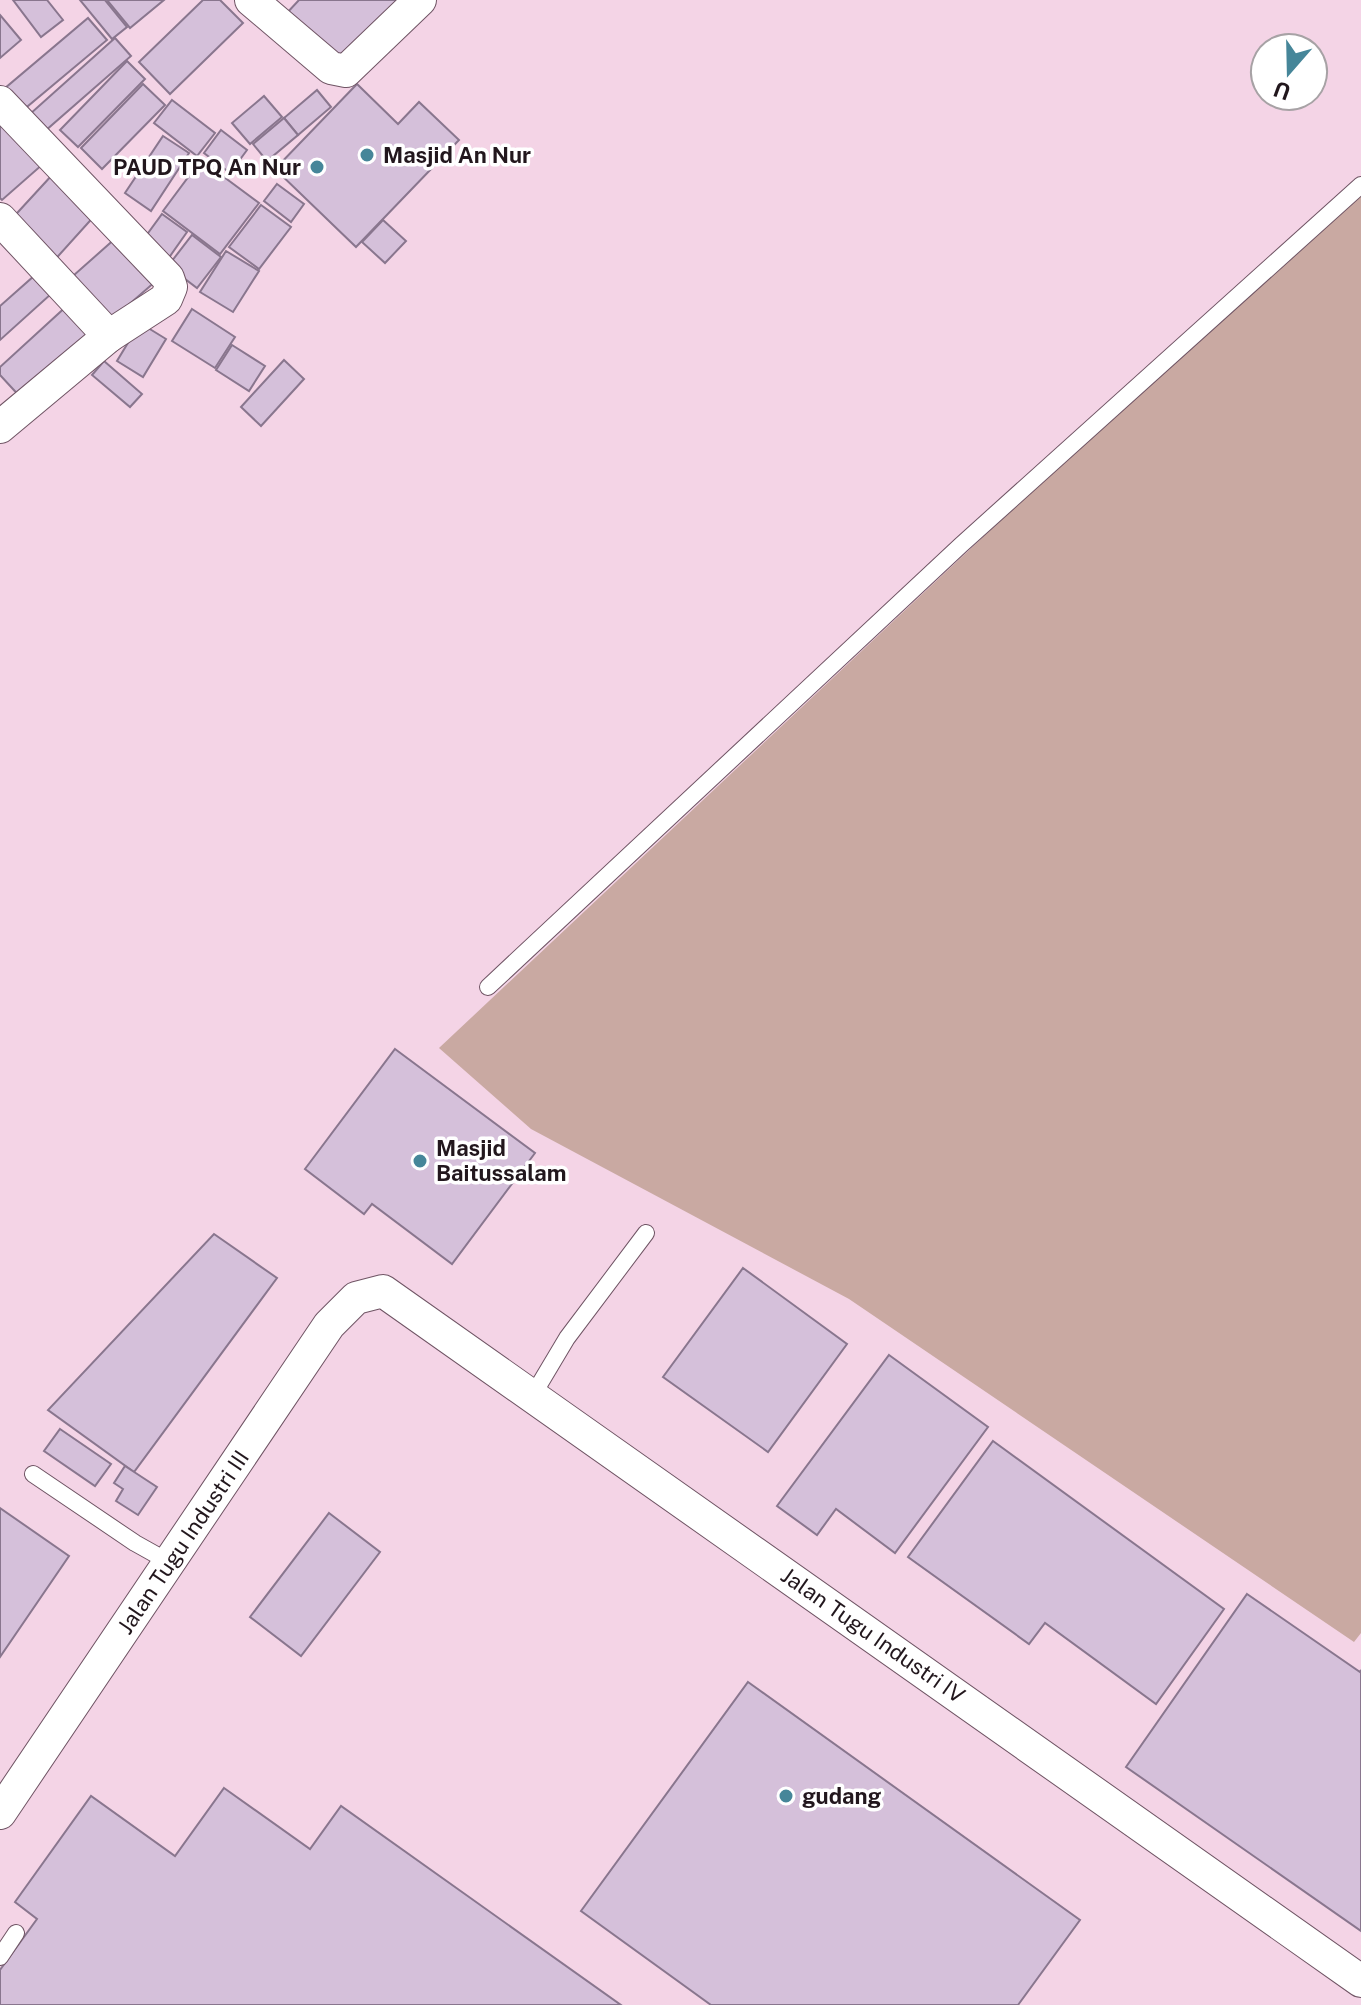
<svg xmlns="http://www.w3.org/2000/svg" width="1361" height="2005" font-family="'Public Sans',sans-serif">
  <rect width="100%" height="100%" fill="#f4d4e6"/>
  <path fill="#c9a9a2" d="M 1361,182 L 1361,1633 L 1354,1642 L 849,1299 L 531,1129 L 439,1048 Z"/>
  <g fill="#d5c0da" stroke="#89768e" stroke-width="2">
    <path d="M 13,0 L 47,0 L 63,20 L 41,37 Z"/>
    <path d="M 80,0 L 105,0 L 127,27 L 112,39 Z"/>
    <path d="M 107,0 L 164,0 L 130,28 Z"/>
    <path d="M 203,0 L 220,0 L 243,23 L 170,94 L 139,62 Z"/>
    <path d="M 299,0 L 401,0 L 341,66 L 285,15 Z"/>
    <path d="M 0,15 L 21,40 L 0,58 Z"/>
    <path d="M 88,18 L 107,40 L 22,111 L 4,89 Z"/>
    <path d="M 115,38 L 131,56 L 45,131 L 30,114 Z"/>
    <path d="M 127,61 L 145,79 L 78,147 L 60,130 Z"/>
    <path d="M 143,84 L 165,105 L 102,169 L 81,148 Z"/>
    <path d="M 357,84 L 398,124 L 419,102 L 459,140 L 356,247 L 275,169 Z"/>
    <path d="M 317,90 L 331,107 L 298,135 L 284,118 Z"/>
    <path d="M 264,96 L 282,117 L 250,144 L 232,123 Z"/>
    <path d="M 172,100 L 215,133 L 197,156 L 154,123 Z"/>
    <path d="M 0,115 L 43,164 L 2,200 L 0,198 Z"/>
    <path d="M 284,118 L 298,135 L 267,161 L 253,144 Z"/>
    <path d="M 221,130 L 247,150 L 230,173 L 204,153 Z"/>
    <path d="M 163,136 L 189,153 L 151,211 L 125,193 Z"/>
    <path d="M 201,160 L 259,203 L 220,254 L 163,211 Z"/>
    <path d="M 53,174 L 97,213 L 51,264 L 7,224 Z"/>
    <path d="M 277,184 L 304,204 L 291,222 L 264,201 Z"/>
    <path d="M 261,205 L 291,227 L 259,269 L 229,247 Z"/>
    <path d="M 162,214 L 187,232 L 168,259 L 143,240 Z"/>
    <path d="M 383,220 L 406,241 L 385,263 L 362,242 Z"/>
    <path d="M 192,235 L 221,257 L 197,288 L 168,266 Z"/>
    <path d="M 117,237 L 156,281 L 103,327 L 65,283 Z"/>
    <path d="M 226,251 L 259,271 L 233,312 L 200,292 Z"/>
    <path d="M 34,276 L 51,294 L 0,340 L 0,306 Z"/>
    <path d="M 69,304 L 98,334 L 24,401 L 0,375 L 0,367 Z"/>
    <path d="M 192,309 L 235,337 L 215,368 L 172,341 Z"/>
    <path d="M 140,323 L 166,339 L 143,377 L 117,361 Z"/>
    <path d="M 232,345 L 265,366 L 249,391 L 216,370 Z"/>
    <path d="M 284,360 L 304,379 L 261,426 L 241,407 Z"/>
    <path d="M 104,361 L 142,394 L 130,407 L 92,375 Z"/>
    <path d="M 395,1049 L 535,1153 L 452,1264 L 372,1204 L 364,1214 L 305,1169 Z"/>
    <path d="M 214,1234 L 277,1278 L 134,1472 L 48,1410 Z"/>
    <path d="M 743,1268 L 847,1344 L 768,1452 L 663,1377 Z"/>
    <path d="M 889,1355 L 988,1427 L 895,1553 L 836,1509 L 817,1535 L 777,1506 Z"/>
    <path d="M 60,1429 L 111,1464 L 95,1486 L 44,1451 Z"/>
    <path d="M 993,1441 L 1224,1609 L 1156,1704 L 1045,1623 L 1029,1644 L 908,1557 Z"/>
    <path d="M 125,1466 L 157,1487 L 138,1515 L 116,1501 L 123,1489 L 114,1483 Z"/>
    <path d="M 0,1508 L 69,1556 L 0,1657 Z"/>
    <path d="M 329,1513 L 380,1552 L 301,1656 L 250,1617 Z"/>
    <path d="M 1247,1594 L 1360,1672 L 1361,1670 L 1361,1931 L 1126,1767 Z"/>
    <path d="M 748,1682 L 1080,1920 L 1018,2005 L 711,2005 L 581,1911 Z"/>
    <path d="M 224,1788 L 310,1849 L 341,1806 L 621,2005 L 0,2005 L 0,1970 L 37,1919 L 15,1902 L 91,1796 L 175,1856 Z"/>
  </g>
  <g fill="none" stroke-linecap="round" stroke-linejoin="round">
    <g stroke="#6f5464" stroke-width="18">
      <g id="lane">
        <path d="M 488,987 L 961,545 L 1361,185"/>
        <path d="M 533,1395 L 567,1338 L 646,1233"/>
        <path d="M 33,1474 L 135,1543 L 169,1562"/>
        <path d="M 0,1957 L 16,1933"/>
      </g>
    </g>
    <g stroke="#6f5464" stroke-width="34">
      <g id="street">
        <path d="M 251,0 L 331,68 L 346,71 L 420,0"/>
        <path d="M 0,102 L 168,278 L 171,287 L 166,299 L 109,336 L 0,427"/>
        <path d="M 0,219 L 109,336"/>
        <path d="M 0,1813 L 329,1325 L 356,1298 L 383,1291 L 1361,1981"/>
      </g>
    </g>
    <use href="#lane" stroke="#fff" stroke-width="16"/>
    <use href="#street" stroke="#fff" stroke-width="32"/>
  </g>
  <g fill="#468699" stroke="#fff" stroke-width="3">
    <circle cx="367" cy="155" r="8"/>
    <circle cx="317" cy="167" r="8"/>
    <circle cx="420" cy="1161" r="8"/>
    <circle cx="786" cy="1796" r="8"/>
  </g>
  <g text-anchor="middle" stroke-width="7" stroke-linejoin="round" paint-order="stroke">
    <g font-size="22" font-weight="bold" fill="#22171d" stroke="#fff" text-anchor="start">
      <text x="383" y="163">Masjid An Nur</text>
      <text x="301" y="175" text-anchor="end">PAUD TPQ An Nur</text>
      <text x="436" y="1156">Masjid<tspan x="436" dy="25">Baitussalam</tspan></text>
      <text x="802" y="1804">gudang</text>
    </g>
    <g font-size="22" fill="#22171d" stroke="#fff">
      <text transform="translate(183 1542) rotate(-56)" y="8">Jalan Tugu Industri III</text>
      <text transform="translate(873 1635) rotate(35)" y="8">Jalan Tugu Industri IV</text>
    </g>
  </g>
  <g transform="translate(1289 72) rotate(200)"><circle r="38" fill="#ffffff" stroke="#a7a2a5" stroke-width="2"/>
  <path d="M0-6L14 30L0 20L-14 30Z" fill="#468699"/>
  <text y="-12" font-size="22" font-weight="bold" text-anchor="middle" fill="#22171d">U</text>
  </g>
</svg>
